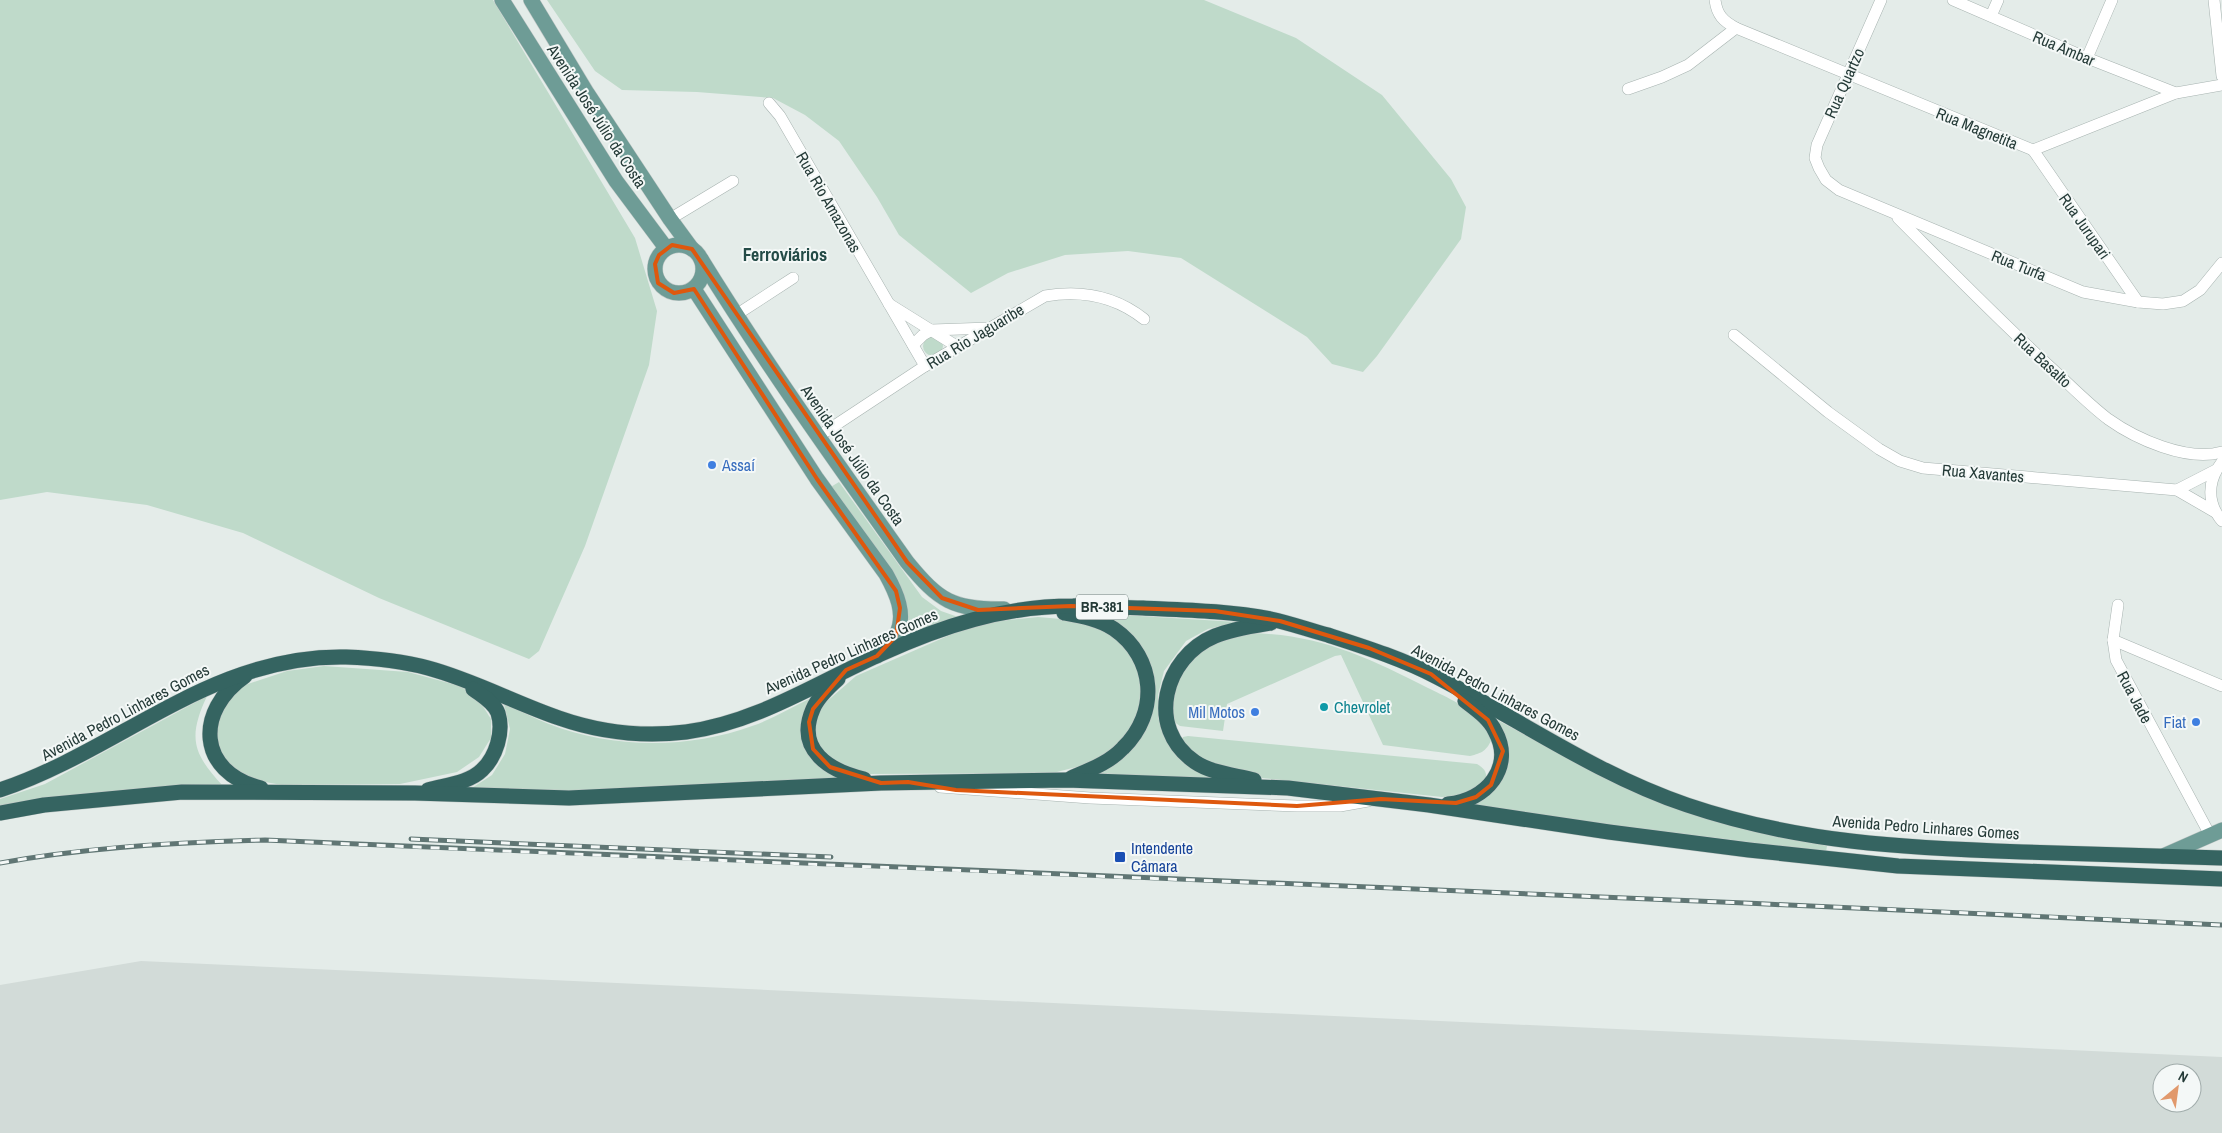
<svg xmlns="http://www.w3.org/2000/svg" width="2222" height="1133" font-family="'Archivo Narrow',sans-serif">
  <rect width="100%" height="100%" fill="#e4ece9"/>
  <path fill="#d2dbd8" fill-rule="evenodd" d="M 141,961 L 2222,1057 L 2222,1133 L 0,1133 L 0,985 ZM 2162,1073 L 2192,1073 L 2192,1103 L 2162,1103 Z"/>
  <g fill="#bfdaca">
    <path d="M 0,0 L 493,0 L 635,238 L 657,311 L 649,365 L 585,546 L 539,651 L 529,659 L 379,598 L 243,533 L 147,505 L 47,492 L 0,500 Z"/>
    <path d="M 547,0 L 1204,0 L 1296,38 L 1382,95 L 1451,179 L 1466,207 L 1461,239 L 1377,356 L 1363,372 L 1332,364 L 1307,337 L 1181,258 L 1128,251 L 1065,255 L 1008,273 L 971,293 L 899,235 L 877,197 L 839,141 L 805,115 L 773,98 L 697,92 L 622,90 L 595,71 Z"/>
    <circle cx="933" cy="346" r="10"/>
    <path d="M 839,482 L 922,597 L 941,611 L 961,618 L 897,644 L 906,623 L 829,488 Z"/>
    <path d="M 1091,613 L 1237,622 L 1208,629 L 1186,641 L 1164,671 L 1158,695 L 1158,717 L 1165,738 L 1234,780 L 1095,773 L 1143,729 L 1151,670 Z"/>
    <path d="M 1038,617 L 1073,620 L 1097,624 L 1131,648 L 1144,681 L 1145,700 L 1121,747 L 1088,764 L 1053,773 L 868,774 L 845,768 L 816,749 L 813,732 L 816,717 L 825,703 L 856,676 L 959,631 L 999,621 Z"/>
    <path d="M 1252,633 C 1321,635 1367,657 1428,688 C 1442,695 1467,706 1477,717 C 1483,723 1487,731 1492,738 C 1487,751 1482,753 1470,756 L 1383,745 L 1341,655 L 1335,656 L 1227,704 L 1223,731 L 1180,726 L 1170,719 L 1176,672 L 1213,639 Z"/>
    <path d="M 324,666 L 408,672 L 460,686 L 474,695 L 484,708 L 491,719 L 491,738 L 479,757 L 457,772 L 400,784 L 282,785 L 248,779 L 221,757 L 213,721 L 233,689 L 287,671 Z"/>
    <path d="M 207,696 C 188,737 192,753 223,786 L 0,807 L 0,799 L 45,784 Z"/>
    <path d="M 811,698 C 791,742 803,759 844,780 L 461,795 L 492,775 L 505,754 L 510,729 L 504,704 C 519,710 534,718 549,724 C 612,749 689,749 752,726 C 773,719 792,707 811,698 Z"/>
    <path d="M 1490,716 L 1579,764 L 1723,823 L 1827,846 L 1826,852 L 1466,806 L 1508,761 L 1505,736 Z"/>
    <path d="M 1188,736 L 1477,764 C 1485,769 1487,772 1486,781 L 1464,796 L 1442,797 L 1262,778 L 1225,769 L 1195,756 L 1182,742 L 1183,737 Z"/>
  </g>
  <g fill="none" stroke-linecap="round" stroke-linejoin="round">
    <g stroke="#a7b3b0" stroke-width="12">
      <g id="minor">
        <path d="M 1715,0 C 1717,15 1723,21 1736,28 L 2033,150 L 2176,93 L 2222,85"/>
        <path d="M 1881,0 L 1817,145 L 1815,158 L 1819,168 L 1826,180 L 1839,190 L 2083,292 L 2138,302 L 2163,304 L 2183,301 L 2200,290 L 2222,263"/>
        <path d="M 1953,0 L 2087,58 L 2176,93"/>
        <path d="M 2214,0 L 2222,76"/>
        <path d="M 1991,16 L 1998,0"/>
        <path d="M 2087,58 L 2112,0"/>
        <path d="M 1628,89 L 1662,77 L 1688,65 L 1736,28"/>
        <path d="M 769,103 L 780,116 L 925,366"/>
        <path d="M 2033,150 L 2138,302"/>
        <path d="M 1898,218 C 1948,268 1997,318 2048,365 C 2068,383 2087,403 2108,419 C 2136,439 2187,462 2222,452"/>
        <path d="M 670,219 L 733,181"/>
        <path d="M 889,304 L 958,347"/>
        <path d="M 736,315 L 793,278"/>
        <path d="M 1734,335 L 1828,412 L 1879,449 L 1900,461 L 1923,468 L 2177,490 L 2215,512"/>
        <path d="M 913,345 L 923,335 L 932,330 L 989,328"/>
        <path d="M 819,436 L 925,366 L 1045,296 C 1080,290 1115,296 1144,319"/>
        <path d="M 2222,462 C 2207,481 2207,503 2222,521"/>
        <path d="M 2177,490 L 2216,470"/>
        <path d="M 2118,605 L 2113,640 L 2116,660 L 2210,835"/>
        <path d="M 2113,640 L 2222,686"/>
        <path d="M 940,787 L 1090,798 L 1297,806 L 1340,806 L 1368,801"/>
      </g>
    </g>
    <g stroke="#c2c8c7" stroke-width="16">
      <g id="major">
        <path d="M 502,0 L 616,181 L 666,248"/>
        <path d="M 531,0 L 587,93 L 670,219 L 692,249"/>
        <circle cx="679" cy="269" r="24"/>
        <path d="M 701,259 C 765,363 836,462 907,562 C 939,601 953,610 1004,609"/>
        <path d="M 694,289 L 817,479 L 886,574 C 896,592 907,615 896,635 C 891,643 883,649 877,656"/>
        <path d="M 2163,856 L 2222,830"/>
      </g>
    </g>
    <g stroke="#c2c8c7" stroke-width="16">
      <g id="highway">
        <path d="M 1064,613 C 1081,616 1099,619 1114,629 C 1156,658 1159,713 1123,748 C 1109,763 1089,770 1071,778"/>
        <path d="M 245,676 C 195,711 197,772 261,788"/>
        <path d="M 838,679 C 829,687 818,697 813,709 C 795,750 830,771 864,779"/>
        <path d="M 1254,780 C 1235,775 1211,773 1195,762 C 1145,728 1164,657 1215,636 C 1232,629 1253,626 1271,623"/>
        <path d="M 0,790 C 120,750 212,654 346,657 C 373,658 402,661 428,668 C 473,680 515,703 559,718 C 599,732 644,737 686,732 C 758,722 816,683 881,654 C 942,626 1004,606 1073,606 C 1096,605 1119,608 1143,608 C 1186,610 1229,611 1271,619 C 1290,623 1309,630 1328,635 C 1365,647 1403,659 1437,677 C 1520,720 1598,775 1687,805 C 1799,843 1906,848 2023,852 C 2089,854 2156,856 2222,858"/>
        <path d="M 428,790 C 445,785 469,783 482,770 C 496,757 504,732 498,713 C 494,702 482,696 473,689"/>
        <path d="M 1448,804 C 1486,801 1515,767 1495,731 C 1489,718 1475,709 1465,701"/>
        <path d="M 0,813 L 44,805 L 182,792 L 415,793 L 569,798 L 881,783 L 1067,780 L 1288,788 L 1429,805 L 1609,832 L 1749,850 L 1898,866 L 2222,879"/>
      </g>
    </g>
    <use href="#minor" stroke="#fff" stroke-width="11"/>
    <use href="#major" stroke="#6e9c96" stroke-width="15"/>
    <use href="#highway" stroke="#356461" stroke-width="15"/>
    <g stroke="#607674" stroke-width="5">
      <g id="rail">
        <path d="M 411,839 L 831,857"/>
        <path d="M 0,863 C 87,847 177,842 265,840 C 918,871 1570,893 2222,925"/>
      </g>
    </g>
    <use href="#rail" stroke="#f4f8f7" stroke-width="3" stroke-dasharray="9" stroke-linecap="butt"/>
  </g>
  <path fill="none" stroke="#de580e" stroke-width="4" stroke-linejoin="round" d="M 672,245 L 692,249 L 907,562 L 942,598 L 978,610 L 1071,606 L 1215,611 L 1280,621 L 1369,648 L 1431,674 L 1488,720 L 1503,751 L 1491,785 L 1476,797 L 1456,803 L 1381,799 L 1297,806 L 956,790 L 908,782 L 881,783 L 830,767 L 813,749 L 809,722 L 813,709 L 846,670 L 877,656 L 896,636 L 900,608 L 896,591 L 817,479 L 694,289 L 674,293 L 658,283 L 655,264 L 659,255 Z"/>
  <g fill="#3f7fe0" stroke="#f4f8f7" stroke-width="2">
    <circle cx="712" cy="465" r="5"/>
    <circle cx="1255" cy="712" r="5"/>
    <circle cx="2196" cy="722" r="5"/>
  </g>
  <circle fill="#0f9aa8" stroke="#f4f8f7" stroke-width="2" cx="1324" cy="707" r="5"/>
  <rect fill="#1a4fb4" stroke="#f4f8f7" stroke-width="2" x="1114" y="851" width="12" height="12" rx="2.5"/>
  <g text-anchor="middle" stroke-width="4" stroke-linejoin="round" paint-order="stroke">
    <rect fill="#f4f8f7" stroke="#637471" stroke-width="1" x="1076" y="594.5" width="52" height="25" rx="4"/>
    <g font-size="15" font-weight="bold" fill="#253b38">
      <text x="1102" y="612">BR-381</text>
    </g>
    <g font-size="16" fill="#253b38" stroke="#f4f8f7">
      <text transform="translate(2064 48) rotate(23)" y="6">Rua Âmbar</text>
      <text transform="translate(1844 83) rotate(-66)" y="6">Rua Quartzo</text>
      <text transform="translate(597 116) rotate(57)" y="6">Avenida José Júlio da Costa</text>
      <text transform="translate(1977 128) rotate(22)" y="6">Rua Magnetita</text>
      <text transform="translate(829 202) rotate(60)" y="6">Rua Rio Amazonas</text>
      <text transform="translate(2085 226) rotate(55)" y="6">Rua Jurupari</text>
      <text transform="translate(2019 265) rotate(22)" y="6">Rua Turfa</text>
      <text transform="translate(975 336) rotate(-31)" y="6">Rua Rio Jaguaribe</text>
      <text transform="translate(2043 360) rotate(43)" y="6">Rua Basalto</text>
      <text transform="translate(853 455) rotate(55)" y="6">Avenida José Júlio da Costa</text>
      <text transform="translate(1983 473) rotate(5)" y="6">Rua Xavantes</text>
      <text transform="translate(851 651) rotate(-24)" y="6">Avenida Pedro Linhares Gomes</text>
      <text transform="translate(1496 692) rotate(28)" y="6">Avenida Pedro Linhares Gomes</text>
      <text transform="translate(2135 697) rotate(62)" y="6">Rua Jade</text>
      <text transform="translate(125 712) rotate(-28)" y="6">Avenida Pedro Linhares Gomes</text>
      <text transform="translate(1926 827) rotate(4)" y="6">Avenida Pedro Linhares Gomes</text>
    </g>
    <g font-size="16" fill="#366cbe" stroke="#f4f8f7" text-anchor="end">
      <text x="722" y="471" text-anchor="start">Assaí</text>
      <text x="1245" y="718">Mil Motos</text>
      <text x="2186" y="728">Fiat</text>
    </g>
    <g font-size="16" fill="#0d838f" stroke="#f4f8f7" text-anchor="start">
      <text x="1334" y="713">Chevrolet</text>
    </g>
    <g font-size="16" fill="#164399" stroke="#f4f8f7" text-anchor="start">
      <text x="1131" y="854">Intendente<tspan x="1131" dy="18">Câmara</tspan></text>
    </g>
    <g font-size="18" font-weight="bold" fill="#244b47" stroke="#f4f8f7">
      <text x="785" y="261">Ferroviários</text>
    </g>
  </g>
  <g transform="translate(2177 1088) rotate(29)"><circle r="24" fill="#f4f8f7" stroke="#a1acab"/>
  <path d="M0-4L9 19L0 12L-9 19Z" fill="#e1996c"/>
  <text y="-8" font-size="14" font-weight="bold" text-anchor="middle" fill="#253b38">N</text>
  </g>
</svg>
